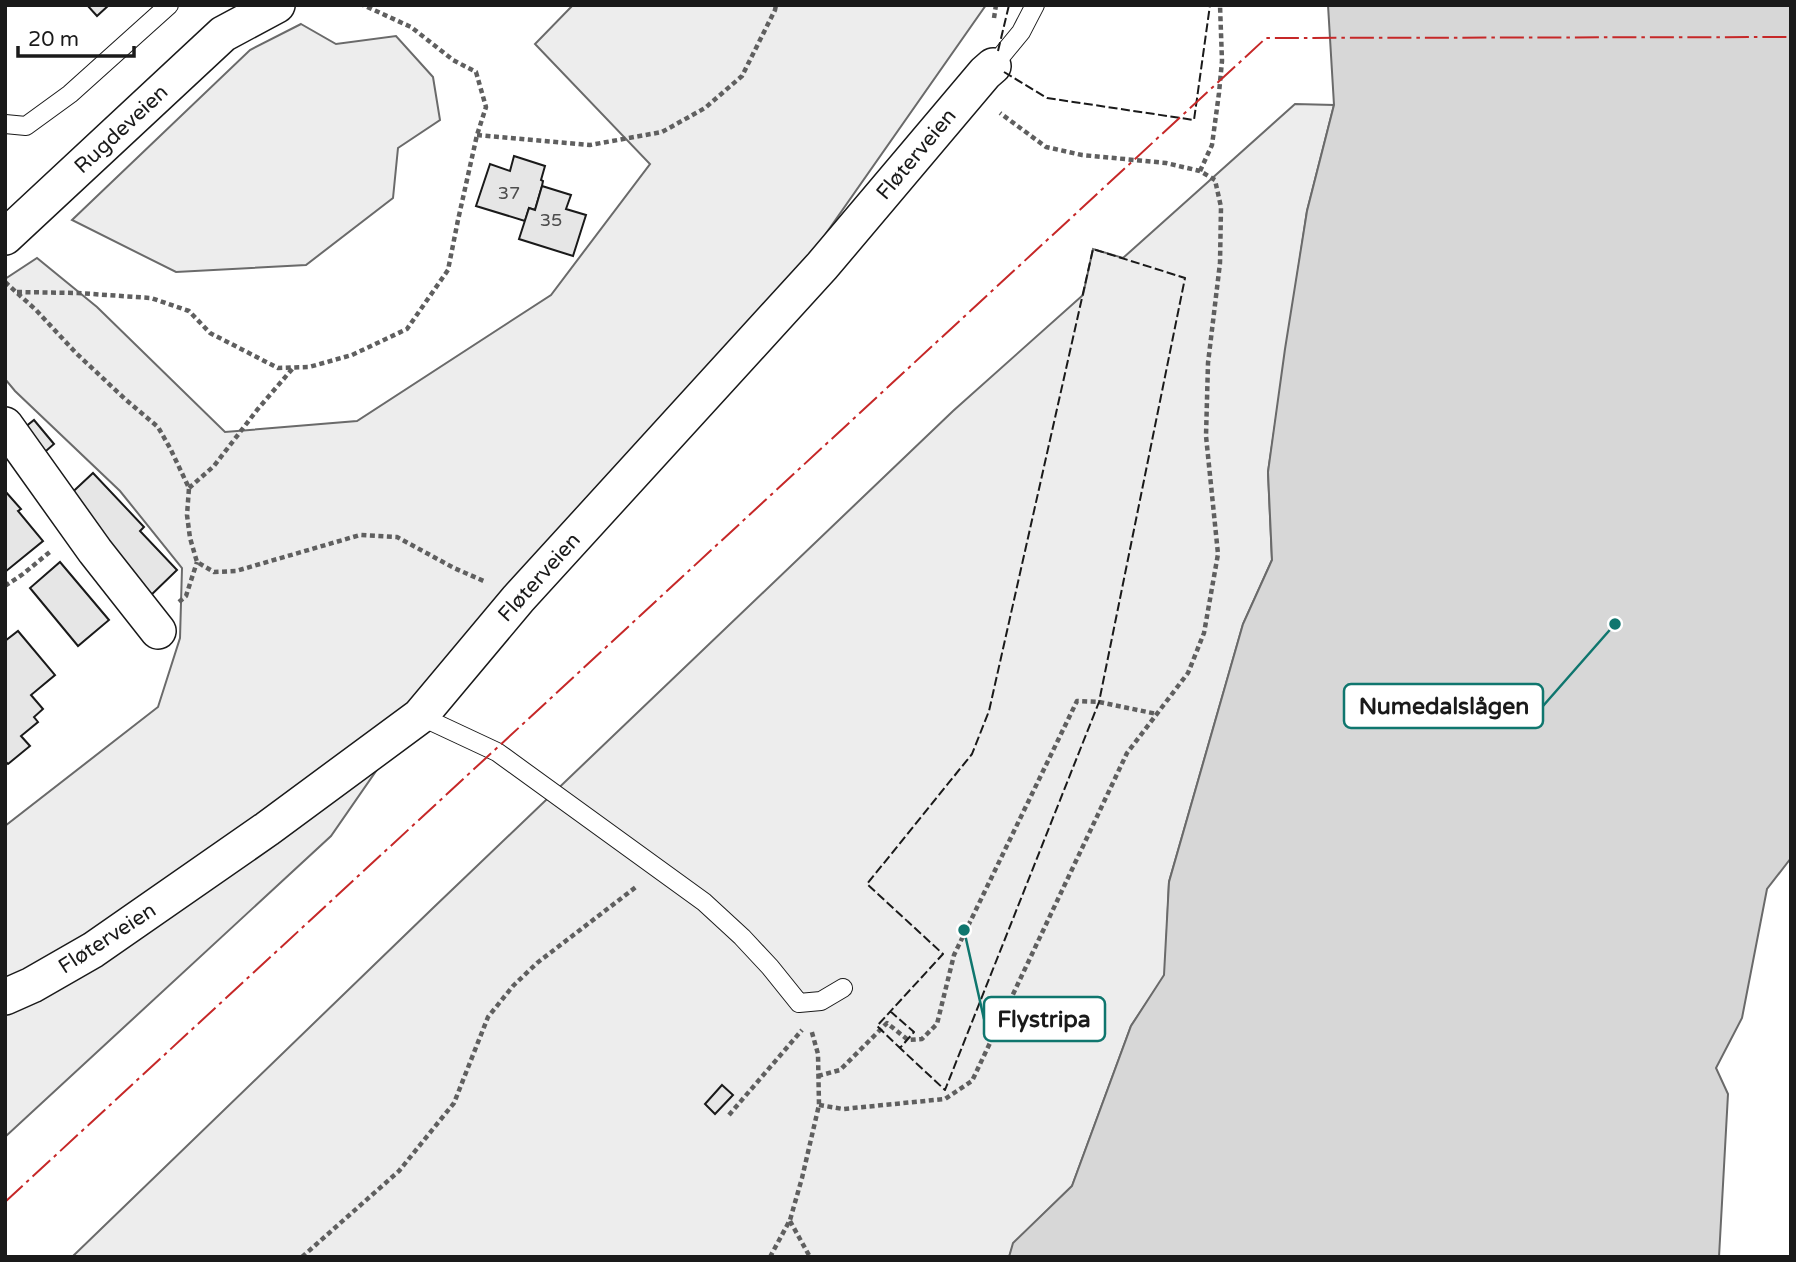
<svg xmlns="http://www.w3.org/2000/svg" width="1796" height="1262" font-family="'Varela Round',sans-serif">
  <rect width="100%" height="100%" fill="#fff"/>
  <g fill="#ededed" stroke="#6a6a6a" stroke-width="2">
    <path d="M 573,5 L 986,5 L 806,262 L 444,673 L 331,836 L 5,1137 L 5,826 L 158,707 L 180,638 L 182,568 L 120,491 L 15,391 L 5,379 L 5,279 L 37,258 L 97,307 L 225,432 L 357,421 L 551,295 L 650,164 L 535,44 Z"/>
    <path d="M 301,24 L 336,44 L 396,36 L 433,77 L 440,120 L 398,148 L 393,198 L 306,265 L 176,272 L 72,220 L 250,50 Z"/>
    <path d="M 1295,104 L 1334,105 L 1307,211 L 1268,472 L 1272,560 L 1243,624 L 1169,882 L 1165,975 L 1131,1026 L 1072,1186 L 1014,1243 L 1009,1257 L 72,1257 L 433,908 L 953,411 L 1083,295 L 1093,249 L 1123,258 Z"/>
  </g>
  <path fill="#d7d7d7" stroke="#6a6a6a" stroke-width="2" d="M 1328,5 L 1791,5 L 1791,858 L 1767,889 L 1742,1018 L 1716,1068 L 1728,1094 L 1719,1257 L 1009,1257 L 1013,1243 L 1072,1186 L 1131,1026 L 1164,975 L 1169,882 L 1243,624 L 1272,560 L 1268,472 L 1285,349 L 1307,211 L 1334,105 Z"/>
  <g fill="#e6e6e6" stroke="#1a1a1a" stroke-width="2">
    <path d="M 87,5 L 109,5 L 97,16 Z"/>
    <path d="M 514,156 L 545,166 L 541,180 L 543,181 L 542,186 L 535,210 L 529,208 L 525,221 L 476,206 L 490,164 L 510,171 Z"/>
    <path d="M 542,186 L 571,195 L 566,209 L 586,215 L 573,256 L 519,239 L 529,208 L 535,210 Z"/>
    <path d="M 34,420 L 54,444 L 39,457 L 19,432 Z"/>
    <path d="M 93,473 L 144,527 L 140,531 L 177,570 L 148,598 L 64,500 Z"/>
    <path d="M 5,491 L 21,509 L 18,511 L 43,541 L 5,572 Z"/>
    <path d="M 60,562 L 109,620 L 78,646 L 30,588 Z"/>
    <path d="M 18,631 L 55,675 L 31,695 L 43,709 L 34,717 L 38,722 L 21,736 L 30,746 L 8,764 L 5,761 L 5,641 Z"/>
    <path d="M 722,1085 L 733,1095 L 715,1114 L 705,1104 Z"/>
  </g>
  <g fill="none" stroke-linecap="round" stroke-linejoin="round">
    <g stroke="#1a1a1a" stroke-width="20">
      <g id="lane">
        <path d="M 993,66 L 1021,32 L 1035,5"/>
        <path d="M 5,124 L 26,126 L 70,94 L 169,5"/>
        <path d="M 420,716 L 497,752 L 704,902 L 742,937 L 770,967 L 799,1003 L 821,1001 L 843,988"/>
      </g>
    </g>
    <g stroke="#1a1a1a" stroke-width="38">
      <g id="street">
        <path d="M 5,237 L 223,34 L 277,5"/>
        <path d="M 5,425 L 95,551 L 158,631"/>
        <path d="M 5,997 L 32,985 L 93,950 L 267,829 L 420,716 L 518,599 L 822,266 L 985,73 L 993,66"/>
      </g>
    </g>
    <g stroke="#5f5f5f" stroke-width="4.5" stroke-dasharray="5 3.5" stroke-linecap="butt">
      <path d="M 994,18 L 996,5"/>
      <path d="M 477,135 L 590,145 L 662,132 L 705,108 L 742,76 L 775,10 L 776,5"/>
      <path d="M 1200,171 L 1212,145 L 1219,93 L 1222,61 L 1220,5"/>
      <path d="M 5,282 L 36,310 L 76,353 L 125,399 L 158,427 L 170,448 L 189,488 L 187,515 L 190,538 L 197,562 L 214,572 L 236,571 L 360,535 L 397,537 L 454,568 L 486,582"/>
      <path d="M 17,292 L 78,293 L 151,298 L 189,311 L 210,333 L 278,368 L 309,367 L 352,355 L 407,329 L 448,270 L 458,220 L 477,135 L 486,107 L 476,72 L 453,60 L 411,27 L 363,5"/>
      <path d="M 189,488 L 214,466 L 257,410 L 293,368"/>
      <path d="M 5,586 L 23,574 L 51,551"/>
      <path d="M 179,602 L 186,596 L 197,562"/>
      <path d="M 818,1076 L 840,1070 L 887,1023 L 908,1040 L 922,1039 L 937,1024 L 954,955 L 1077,701 L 1099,702 L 1157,714"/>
      <path d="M 819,1105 L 843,1109 L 945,1099 L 972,1081 L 1127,753 L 1188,673 L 1204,633 L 1218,554 L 1206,436 L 1208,363 L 1220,263 L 1221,207 L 1215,180 L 1200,171 L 1166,163 L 1082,155 L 1046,147 L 1000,113"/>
      <path d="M 729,1115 L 802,1030"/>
      <path d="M 790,1221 L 810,1257"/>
      <path d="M 302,1257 L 399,1171 L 454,1103 L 488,1017 L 513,986 L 537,963 L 636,887"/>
      <path d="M 770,1257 L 790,1220 L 802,1178 L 819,1105 L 818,1054 L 811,1029"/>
    </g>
    <use href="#lane" stroke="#fff" stroke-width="18"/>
    <use href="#street" stroke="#fff" stroke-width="35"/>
    <g stroke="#1a1a1a" stroke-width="2" stroke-dasharray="9 3.5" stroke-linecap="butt">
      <path d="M 998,51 L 1009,5"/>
      <path d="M 1004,72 L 1047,98 L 1194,120 L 1210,5"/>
      <path d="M 890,1011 L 914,1032 L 900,1048 L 945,1090 L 1099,702 L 1185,278 L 1093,249 L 989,711 L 972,754 L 867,884 L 943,954 L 877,1026 L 900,1048"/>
    </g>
    <path stroke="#c62828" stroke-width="2" stroke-dasharray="24 5 3.5 5" stroke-linecap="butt" d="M 5,1202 L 1266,38 L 1791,37"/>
  </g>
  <g text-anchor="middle" stroke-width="5" stroke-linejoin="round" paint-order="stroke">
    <g font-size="18" fill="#4d4d4d">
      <text x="509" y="199">37</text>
      <text x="551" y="226">35</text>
    </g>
    <g font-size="21" fill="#1a1a1a" stroke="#fff">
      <text transform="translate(121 129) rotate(-43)" y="7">Rugdeveien</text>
      <text transform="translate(916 154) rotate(-50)" y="7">Fløterveien</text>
      <text transform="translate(539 577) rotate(-48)" y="7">Fløterveien</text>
      <text transform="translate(107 938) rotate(-33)" y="7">Fløterveien</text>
    </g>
  </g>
  <path fill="none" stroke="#0f766e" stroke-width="2.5" d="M1615 624L1543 706M964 930L984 1019"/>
  <g fill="#0f766e" stroke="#fff" stroke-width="2.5">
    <circle cx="1615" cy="624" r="7"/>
    <circle cx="964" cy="930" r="7"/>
  </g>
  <g fill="#fff" stroke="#0f766e" stroke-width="2.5">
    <rect x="1344" y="684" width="199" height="44" rx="7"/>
    <rect x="984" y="997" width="121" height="44" rx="7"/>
  </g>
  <g font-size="23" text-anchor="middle" font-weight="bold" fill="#1a1a1a">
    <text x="1444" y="714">Numedalslågen</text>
    <text x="1044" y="1027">Flystripa</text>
  </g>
  <rect width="1796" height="1262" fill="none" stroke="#1a1a1a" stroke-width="14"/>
  <path d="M18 46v10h116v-10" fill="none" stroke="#1a1a1a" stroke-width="3.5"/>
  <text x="28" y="46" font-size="21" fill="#1a1a1a" stroke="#ffffff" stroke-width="5" paint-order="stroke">20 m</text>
</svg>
